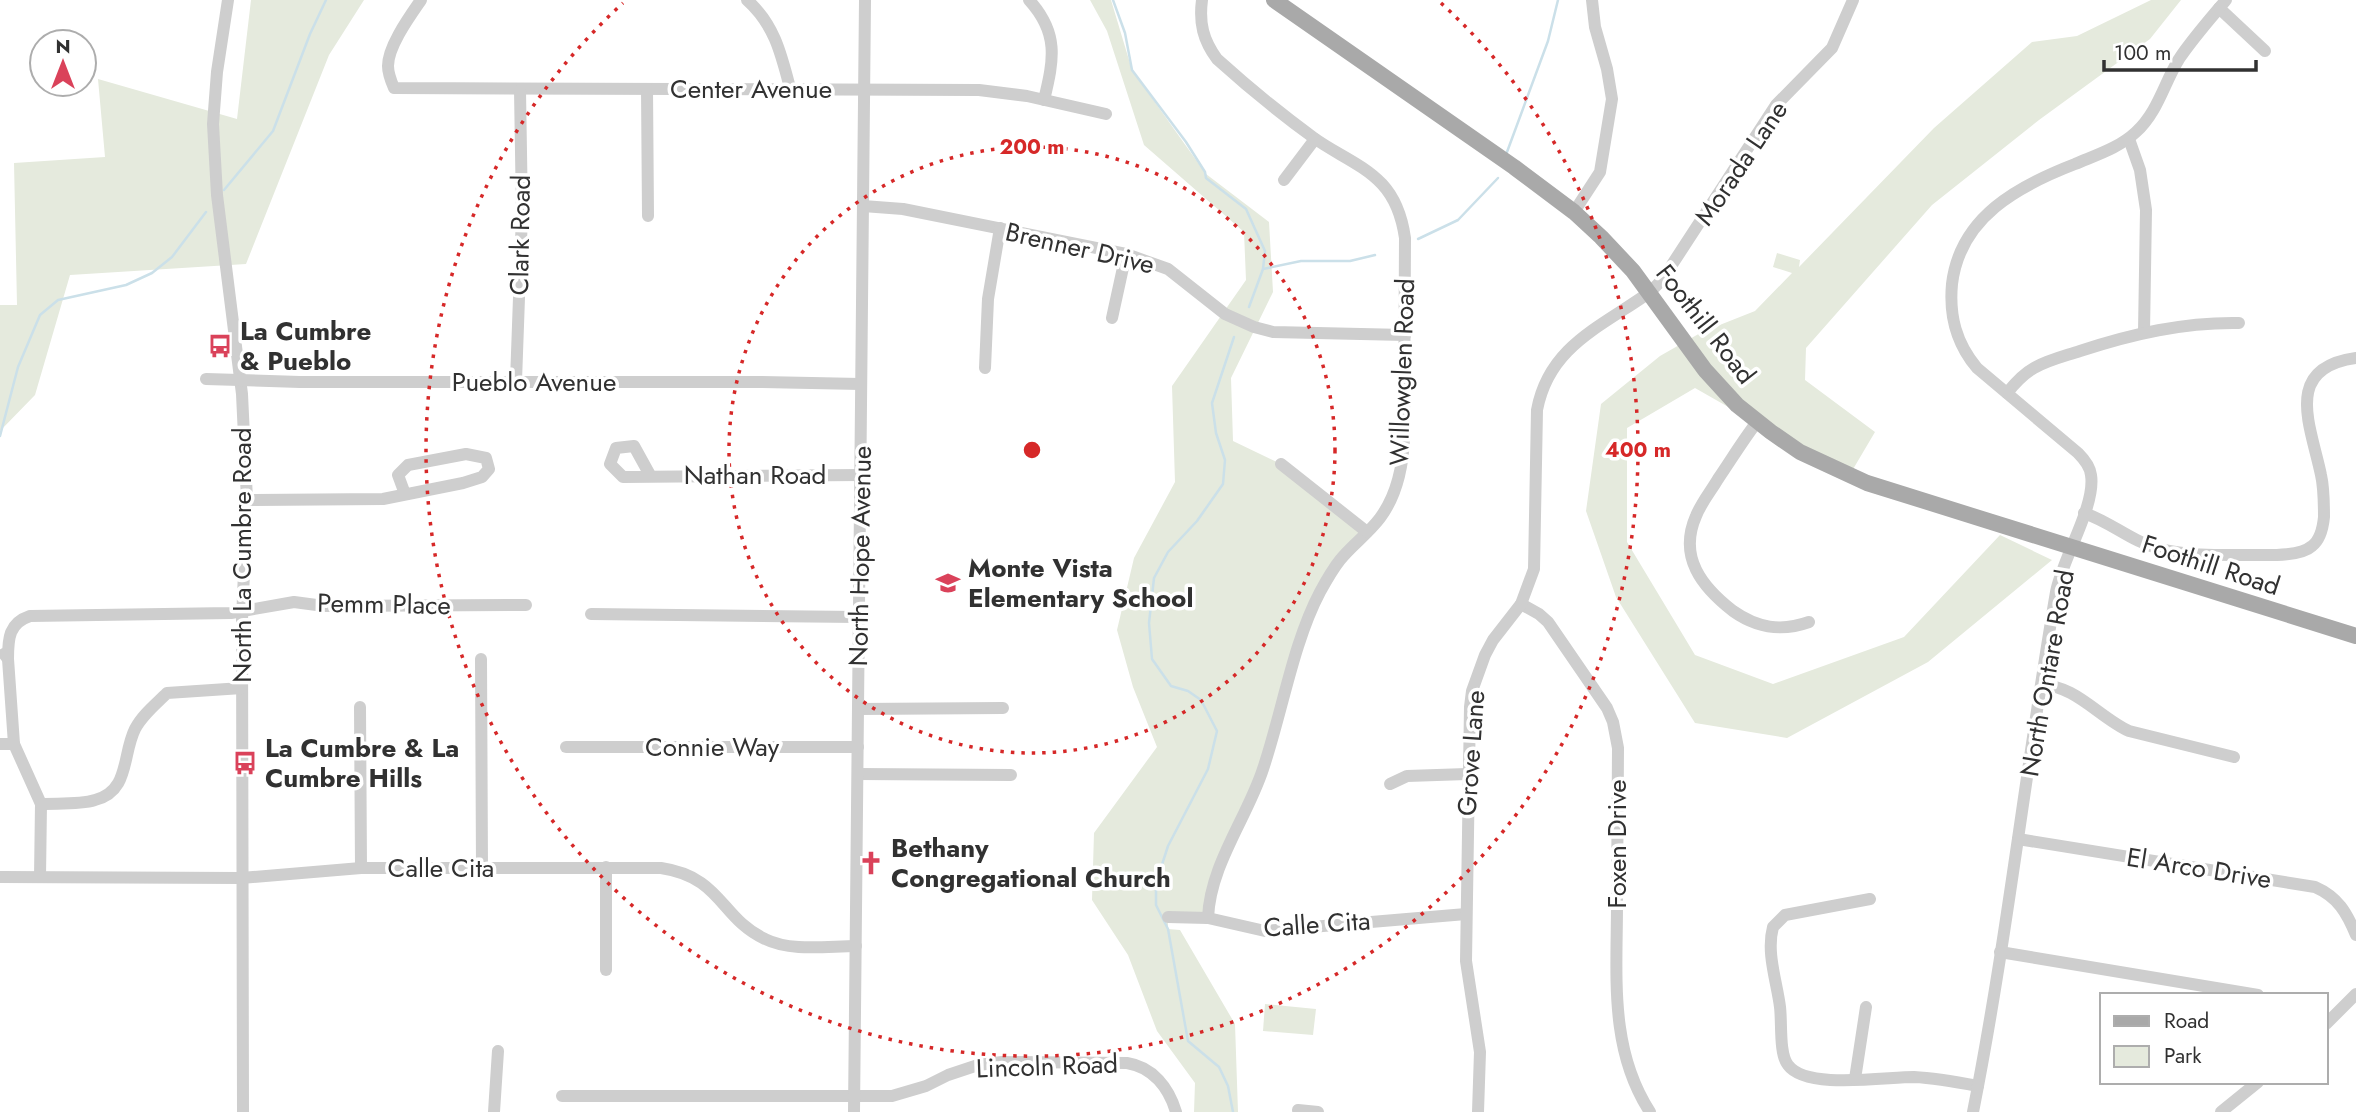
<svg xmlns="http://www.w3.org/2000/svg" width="2356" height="1112" font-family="Jost,sans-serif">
  <rect width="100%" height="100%" fill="#fff"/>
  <g fill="#e5eadd">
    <path d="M 251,0 L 364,0 L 329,55 L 246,264 L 70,275 L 35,395 L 0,431 L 0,305 L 17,305 L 14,163 L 105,157 L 98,79 L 237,119 Z"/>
    <path d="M 1090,0 L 1111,0 L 1132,70 L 1206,174 L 1269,222 L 1273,292 L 1231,378 L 1233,441 L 1281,464 L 1367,532 L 1318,595 L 1263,770 L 1227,849 L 1208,918 L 1168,917 L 1168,929 L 1180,930 L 1235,1024 L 1238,1112 L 1194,1112 L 1195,1083 L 1157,1031 L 1128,955 L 1092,900 L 1094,833 L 1157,747 L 1133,687 L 1117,630 L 1134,558 L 1175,482 L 1172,386 L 1246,280 L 1244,232 L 1144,145 L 1107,31 Z"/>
    <path d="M 2151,0 L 2181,0 L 2150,39 L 2039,120 L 1932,205 L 1806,348 L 1805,380 L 1875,432 L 1849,476 L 1695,388 L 1627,428 L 1627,542 L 1695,655 L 1773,684 L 1904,637 L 2000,535 L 2052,560 L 1928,662 L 1787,738 L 1695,723 L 1616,597 L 1586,511 L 1601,404 L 1660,356 L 1702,332 L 1755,311 L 1792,273 L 1773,267 L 1777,253 L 1800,260 L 1799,267 L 1934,128 L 2032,42 L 2077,36 Z"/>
    <path d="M 1265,1004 L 1316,1009 L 1313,1035 L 1263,1031 Z"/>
  </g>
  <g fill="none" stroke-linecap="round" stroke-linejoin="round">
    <g stroke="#cbe0e9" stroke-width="2.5">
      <path d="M 1113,0 L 1125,33 L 1132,70 L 1186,142 L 1205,172 L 1206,178 L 1246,209 L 1265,251 L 1263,269 L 1249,307"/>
      <path d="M 1507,152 L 1548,41 L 1558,0"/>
      <path d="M 224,190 L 273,131 L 310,34 L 326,0"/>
      <path d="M 1418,239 L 1458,220 L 1498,178"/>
      <path d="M 1263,269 L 1301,261 L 1350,261 L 1375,255"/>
      <path d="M 0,436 L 18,367 L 40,315 L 58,300 L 126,285 L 152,273 L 172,257 L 206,212"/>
      <path d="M 1233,1112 L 1228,1086 L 1219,1067 L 1188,1041 L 1168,929 L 1156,905 L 1156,883 L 1168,846 L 1208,769 L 1217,731 L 1201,700 L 1188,691 L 1171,686 L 1152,659 L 1149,623 L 1154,578 L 1168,552 L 1197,521 L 1223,484 L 1225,460 L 1216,433 L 1212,403 L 1234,337"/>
    </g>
    <g stroke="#cecece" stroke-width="12">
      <path d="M 228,0 L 217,72 L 213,124 L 217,195 L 242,394 L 247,500 L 242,620 L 243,1112"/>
      <path d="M 421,0 C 410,16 388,46 388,66 C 388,74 391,81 394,88 L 979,90 L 1027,96 L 1106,114"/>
      <path d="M 747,0 C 774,24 781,53 790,88"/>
      <path d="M 1029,0 C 1059,33 1054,59 1044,100"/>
      <path d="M 1202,0 C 1199,23 1203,40 1217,59 C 1248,87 1281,114 1314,138 C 1336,154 1363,164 1382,184 C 1396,199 1402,217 1405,238 L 1404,438 C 1403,465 1397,495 1380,518 C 1368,534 1352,545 1340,560 C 1332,570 1326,581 1320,592 C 1293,643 1282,713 1263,769 C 1247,818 1210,865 1208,918"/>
      <path d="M 2219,8 L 2265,51"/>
      <path d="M 647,89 L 648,216"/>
      <path d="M 2129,139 L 2140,170 L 2146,210 L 2144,332"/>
      <path d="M 1284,180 L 1315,139"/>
      <path d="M 863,206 L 903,209 L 1126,254 L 1168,269 L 1225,314 L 1254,327 L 1273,332 L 1405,335"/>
      <path d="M 1574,212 L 1600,172 L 1612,99 L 1607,69 L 1595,27 L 1592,0"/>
      <path d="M 1112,318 L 1126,254"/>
      <path d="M 985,368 L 988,299 L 1000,228"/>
      <path d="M 206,379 L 300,382 L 758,382 L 861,384"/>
      <path d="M 516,381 L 522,214 L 520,90"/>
      <path d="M 2007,393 C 2015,383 2023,374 2034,368 C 2048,360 2065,356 2080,351 C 2132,334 2184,322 2239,323"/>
      <path d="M 1757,422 C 1743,440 1731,460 1718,479 C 1711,491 1701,503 1696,516 C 1678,557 1702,587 1733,611 C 1757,628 1781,632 1809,622"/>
      <path d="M 1281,464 L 1367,532"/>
      <path d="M 650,475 L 634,446 L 616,448 L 610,464 L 623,477 L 860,475"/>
      <path d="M 247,500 L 383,499 L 463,483 L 482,477 L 489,469 L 486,458 L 466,454 L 408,465 L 398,475 L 405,494"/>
      <path d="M 2084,513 C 2111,522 2132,542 2160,549 C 2190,556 2220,555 2250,555 C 2266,555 2300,557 2312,546 C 2320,540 2323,527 2324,517 C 2324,504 2324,488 2321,475 C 2311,426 2282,368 2356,358"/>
      <path d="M 1521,604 L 1539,614 L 1548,622 L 1607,708 L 1613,722 L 1618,748 C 1618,800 1617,852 1617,904 C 1617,976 1609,1049 1650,1112"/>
      <path d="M 591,614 L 858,617"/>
      <path d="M 4,654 L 8,659 L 14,744 L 41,804 L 40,877"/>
      <path d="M 8,659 C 8,638 9,623 30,616 L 231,613 L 294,602 L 324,606 L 526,605"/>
      <path d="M 481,659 L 482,868"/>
      <path d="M 2041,686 C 2073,683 2101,719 2129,731 L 2234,757"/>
      <path d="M 360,707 L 361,868"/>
      <path d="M 858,709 L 1003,708"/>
      <path d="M 0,744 L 14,744"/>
      <path d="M 566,747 L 858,747"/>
      <path d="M 858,774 L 1011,775"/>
      <path d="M 1390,784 L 1407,776 L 1467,774"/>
      <path d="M 41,804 C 58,803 79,805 95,800 C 130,791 122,755 135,729 C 142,715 156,704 167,693 L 242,688"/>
      <path d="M 2018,839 L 2315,887 C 2338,897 2347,913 2356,935"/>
      <path d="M 606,867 L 606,970"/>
      <path d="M 0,877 L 241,878 L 361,868 L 661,868 C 722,877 720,918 765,939 C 791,952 828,946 856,946"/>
      <path d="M 1870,899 L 1785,915 L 1773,927 C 1766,953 1777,982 1780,1007 C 1782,1023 1779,1054 1788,1065 C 1806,1090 1885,1077 1914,1077 C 1935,1078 1957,1082 1978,1086"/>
      <path d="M 1168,917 L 1208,918 L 1265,931 L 1466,914"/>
      <path d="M 2000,952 L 2258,995"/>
      <path d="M 2326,1024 L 2356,994"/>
      <path d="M 1855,1079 L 1866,1007"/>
      <path d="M 562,1096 L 892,1096 L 926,1086 L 948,1075 L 978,1065 L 1002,1062 L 1127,1063 C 1153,1067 1169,1088 1176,1112"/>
      <path d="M 1298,1110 L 1318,1112"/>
      <path d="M 494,1112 L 498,1051"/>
      <path d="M 854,1112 L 865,0"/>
      <path d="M 1478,1112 L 1480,1052 L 1466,961 L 1470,707 L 1472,691 L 1485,655 L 1493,640 L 1521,604 L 1534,569 L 1537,410 C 1549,346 1601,327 1650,292 L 1662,280 L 1776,105 L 1832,48 L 1853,0"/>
      <path d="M 1973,1112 C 2007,940 2026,765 2056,592 C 2062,559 2096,506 2091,475 C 2090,466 2084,459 2078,453 L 1977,368 C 1956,343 1949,316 1952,284 C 1960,217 2018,186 2075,164 C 2096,155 2119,148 2136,132 C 2158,112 2164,83 2179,59 C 2193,38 2210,19 2226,0"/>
      <path d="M 2221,1112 L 2258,1082"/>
    </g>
    <path stroke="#a9a9a9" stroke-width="16" d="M 1274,0 L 1514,167 L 1574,212 L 1601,237 L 1633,271 L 1705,370 L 1737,405 L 1771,432 L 1800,452 L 1867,483 L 2356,636"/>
  </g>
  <g fill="none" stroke="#d62828" stroke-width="3.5" stroke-dasharray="3.5 7">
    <circle cx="1032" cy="450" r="303"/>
    <path d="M1441 3A606 606 0 1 1 623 3"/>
  </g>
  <defs>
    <g id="bus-bare" transform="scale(1.89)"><path d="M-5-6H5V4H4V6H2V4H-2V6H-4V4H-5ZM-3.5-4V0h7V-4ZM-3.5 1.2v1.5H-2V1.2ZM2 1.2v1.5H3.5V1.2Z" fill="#da425a" stroke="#fff" stroke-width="2.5" paint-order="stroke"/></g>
    <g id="school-bare" transform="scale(1.89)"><path d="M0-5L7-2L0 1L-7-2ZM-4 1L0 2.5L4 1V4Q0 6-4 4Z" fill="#da425a" stroke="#fff" stroke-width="2.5" paint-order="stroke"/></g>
    <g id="church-bare" transform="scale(1.89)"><path d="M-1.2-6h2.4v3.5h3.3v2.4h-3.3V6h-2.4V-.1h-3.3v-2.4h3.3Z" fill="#da425a" stroke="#fff" stroke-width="2.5" paint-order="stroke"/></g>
  </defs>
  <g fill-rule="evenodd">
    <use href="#bus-bare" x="220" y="346"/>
    <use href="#school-bare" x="948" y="583"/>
    <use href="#bus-bare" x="245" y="763"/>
    <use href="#church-bare" x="871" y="863"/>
  </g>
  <g text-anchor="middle" stroke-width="7" stroke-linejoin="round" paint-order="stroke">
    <g font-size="26" fill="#313131" stroke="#fff">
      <text x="751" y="98">Center Avenue</text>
      <text transform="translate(1741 163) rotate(-56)" y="9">Morada Lane</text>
      <text transform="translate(520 235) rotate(-89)" y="9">Clark Road</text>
      <text transform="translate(1080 248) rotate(13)" y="9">Brenner Drive</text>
      <text transform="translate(1706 324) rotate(52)" y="9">Foothill Road</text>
      <text transform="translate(1402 372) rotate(-88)" y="9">Willowglen Road</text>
      <text x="534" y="391">Pueblo Avenue</text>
      <text x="755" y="484">Nathan Road</text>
      <text transform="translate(242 555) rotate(-90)" y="9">North La Cumbre Road</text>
      <text transform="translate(860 556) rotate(-89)" y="9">North Hope Avenue</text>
      <text transform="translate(2211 565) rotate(18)" y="9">Foothill Road</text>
      <text transform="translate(384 604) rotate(1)" y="9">Pemm Place</text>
      <text transform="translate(2047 673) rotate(-80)" y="9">North Ontare Road</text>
      <text x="712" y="756">Connie Way</text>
      <text transform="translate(1471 753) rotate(-86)" y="9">Grove Lane</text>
      <text transform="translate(1617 844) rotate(-90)" y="9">Foxen Drive</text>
      <text x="441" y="877">Calle Cita</text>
      <text transform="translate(2199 868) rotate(9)" y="9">El Arco Drive</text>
      <text transform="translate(1317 924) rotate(-4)" y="9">Calle Cita</text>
      <text transform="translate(1047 1066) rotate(-2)" y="9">Lincoln Road</text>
    </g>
    <g font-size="26" font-weight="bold" fill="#313131" stroke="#fff" text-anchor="start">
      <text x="240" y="340">La Cumbre<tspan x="240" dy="30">&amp; Pueblo</tspan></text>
      <text x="968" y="577">Monte Vista<tspan x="968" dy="30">Elementary School</tspan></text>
      <text x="265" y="757">La Cumbre &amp; La<tspan x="265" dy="30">Cumbre Hills</tspan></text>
      <text x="891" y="857">Bethany<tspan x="891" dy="30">Congregational Church</tspan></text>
    </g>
  </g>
  <circle cx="1032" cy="450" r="10" fill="#d62828" stroke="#fff" stroke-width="3.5"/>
  <g font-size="21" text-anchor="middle" font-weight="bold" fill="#d62828" stroke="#fff" stroke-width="7" stroke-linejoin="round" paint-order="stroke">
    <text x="1032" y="154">200 m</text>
    <text x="1638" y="457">400 m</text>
  </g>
  <rect x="2100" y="993" width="228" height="91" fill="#ffffff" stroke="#adadad" stroke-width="2"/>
  <rect x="2114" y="1016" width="35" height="10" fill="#a9a9a9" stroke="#adadad" stroke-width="2"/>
  <text x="2164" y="1028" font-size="21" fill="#313131">Road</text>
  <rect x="2114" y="1046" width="35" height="21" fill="#e5eadd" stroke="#adadad" stroke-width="2"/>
  <text x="2164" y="1063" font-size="21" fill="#313131">Park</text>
  <g transform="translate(63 63)"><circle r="33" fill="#ffffff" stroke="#adadad" stroke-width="2"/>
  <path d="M0-5L12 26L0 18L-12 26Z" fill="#da425a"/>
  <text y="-10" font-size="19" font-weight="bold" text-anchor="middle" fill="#313131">N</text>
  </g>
  <path d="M2104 60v10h152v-10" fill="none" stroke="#313131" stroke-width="3.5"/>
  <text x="2114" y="60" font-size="21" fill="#313131" stroke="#ffffff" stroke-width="5" paint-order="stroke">100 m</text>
</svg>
